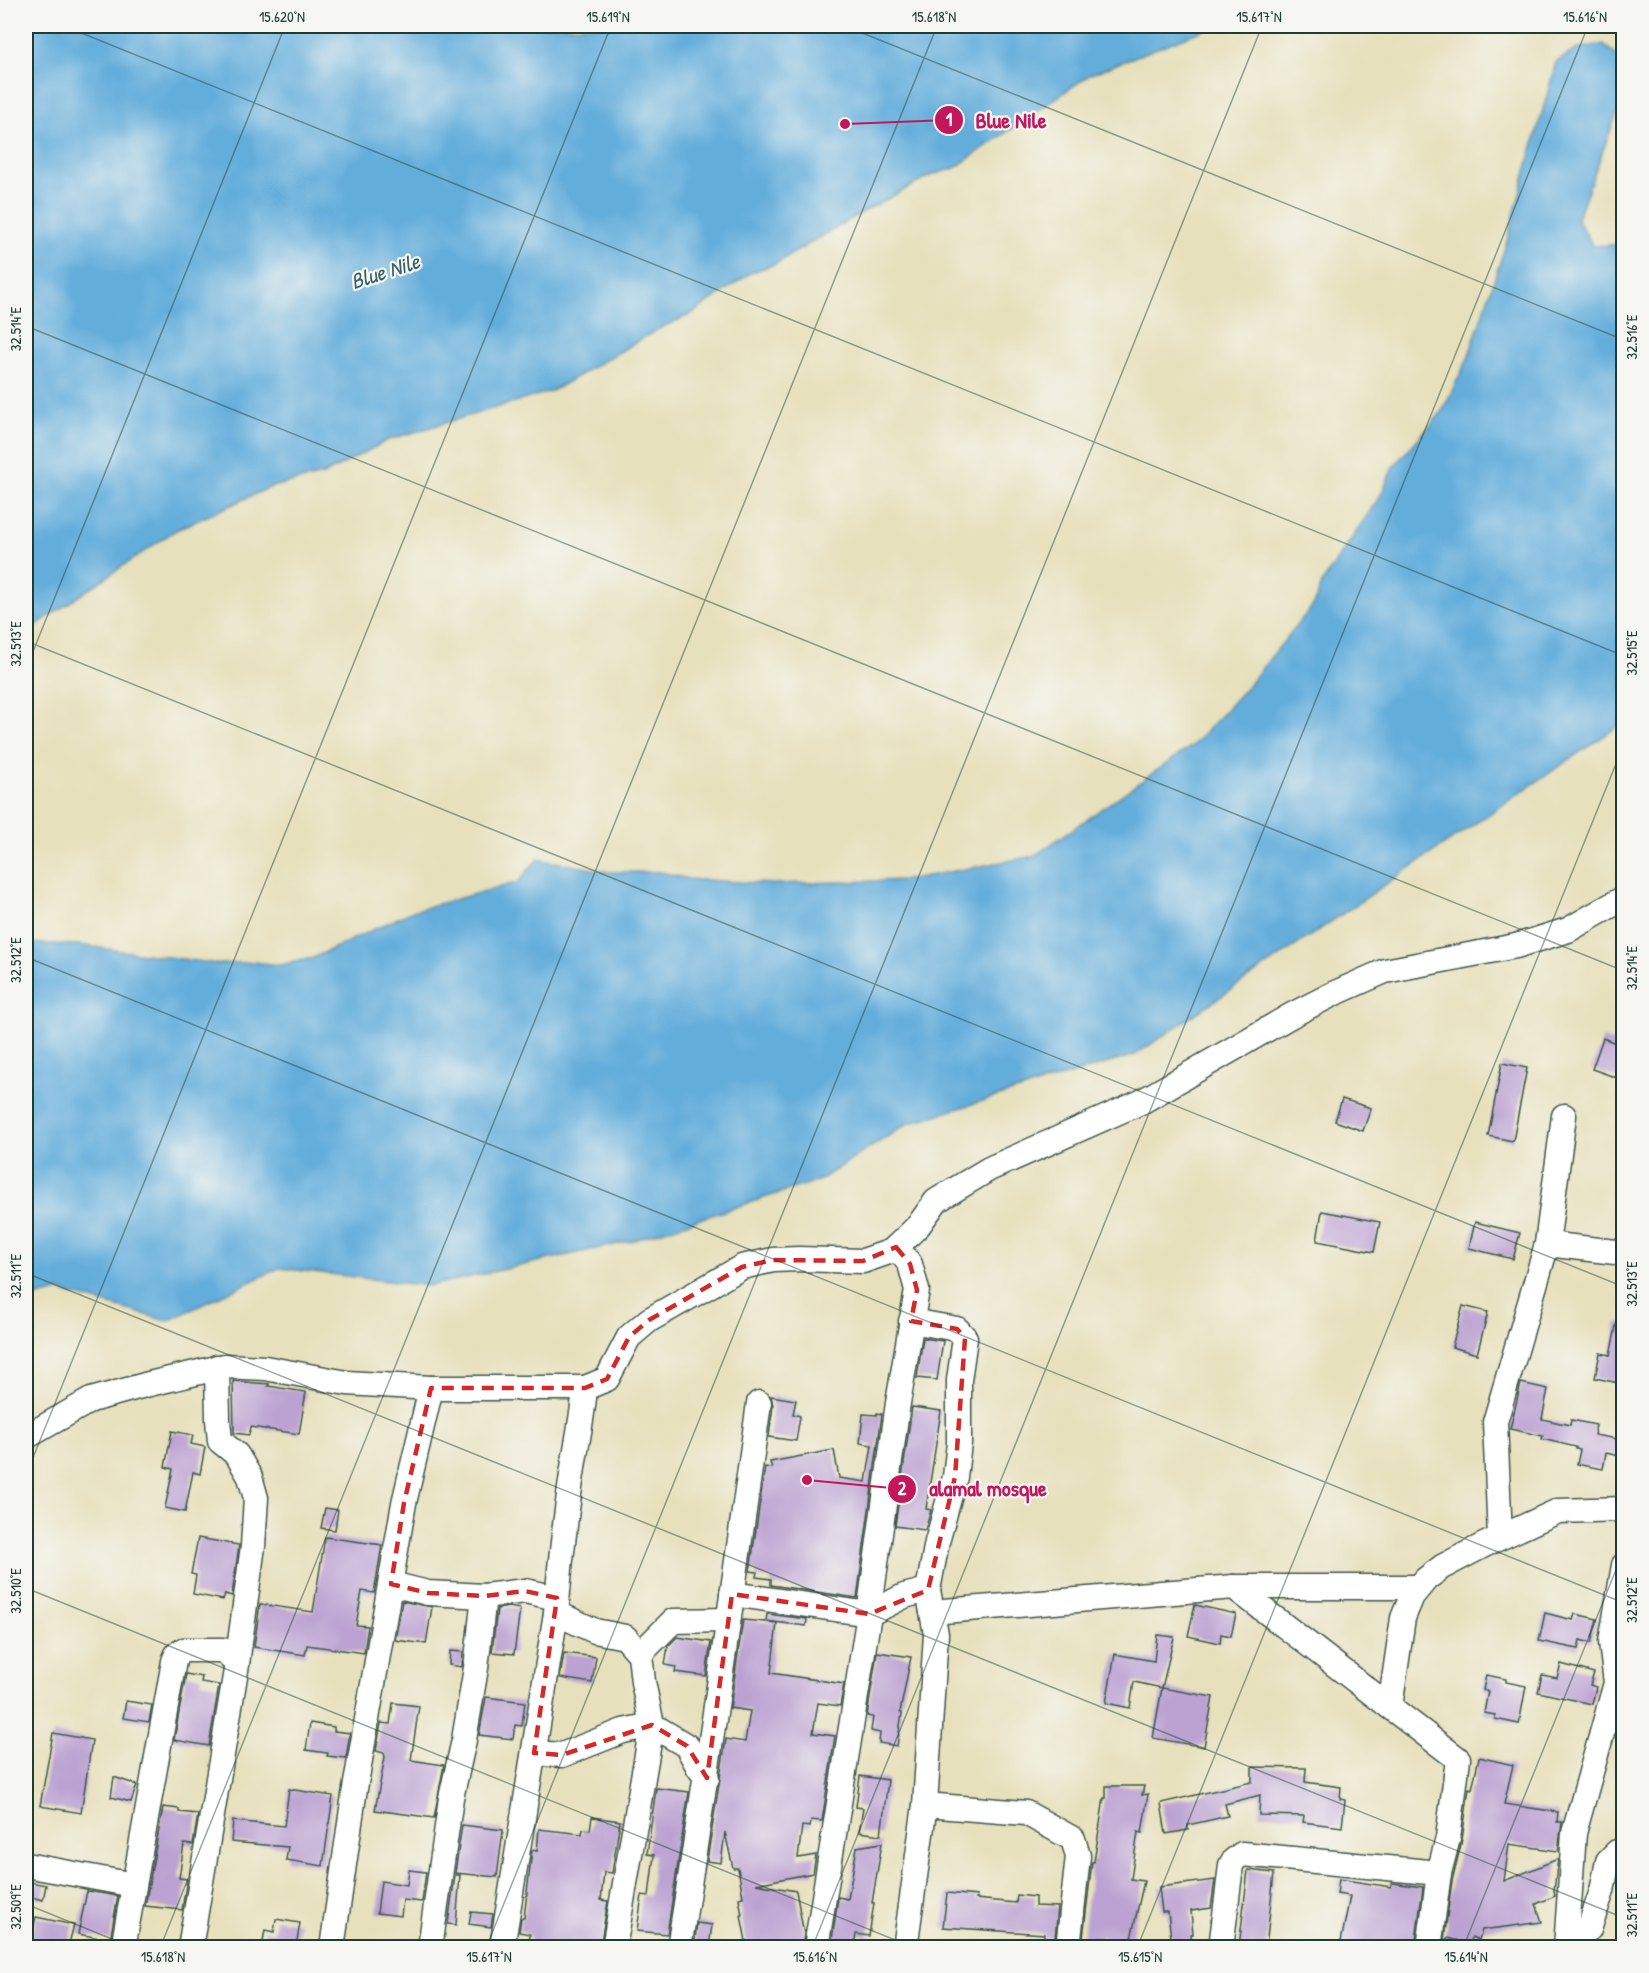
<svg xmlns="http://www.w3.org/2000/svg" width="1649" height="1973" font-family="'Patrick Hand',sans-serif">
  <rect width="100%" height="100%" fill="#f6f6f2"/>
  <filter id="ink" filterUnits="userSpaceOnUse"><feTurbulence type="fractalNoise" baseFrequency=".0167" numOctaves="2"/><feDisplacementMap in="SourceGraphic" scale="12" xChannelSelector="R" yChannelSelector="G"/><feConvolveMatrix kernelMatrix="1 2 1 2 8 2 1 2 1" color-interpolation-filters="sRGB"/></filter>
  <filter id="wash" filterUnits="userSpaceOnUse"><feTurbulence type="fractalNoise" baseFrequency=".008" numOctaves="4" result="noise"/><feDisplacementMap in="SourceGraphic" scale="24" xChannelSelector="R" yChannelSelector="G"/><feGaussianBlur stdDeviation="1.35" result="paint"/><feColorMatrix in="noise" values="0 0 0 0 0 0 0 0 0 0 0 0 0 0 0 0 0 1.4 0 .05"/><feComposite in="paint" operator="in"/></filter>
  <g filter="url(#wash)">
    <rect width="100%" height="100%" fill="#e7e0bc"/>
    <g fill="#63addb" stroke="#417588" stroke-width="1.5">
      <path d="M 26,26 L 1220,26 L 1206,29 L 1091,74 L 955,168 L 932,175 L 863,212 L 775,264 L 752,272 L 690,315 L 662,327 L 552,391 L 388,440 L 323,475 L 271,487 L 176,530 L 26,632 Z"/>
      <path d="M 1604,44 L 1623,62 L 1623,89 L 1619,108 L 1577,219 L 1593,246 L 1623,244 L 1623,723 L 1135,1055 L 907,1124 L 820,1180 L 631,1241 L 429,1286 L 279,1268 L 168,1321 L 59,1291 L 26,1299 L 26,943 L 79,945 L 219,964 L 254,962 L 280,965 L 313,958 L 413,911 L 518,882 L 538,859 L 610,872 L 661,872 L 688,879 L 773,884 L 906,880 L 1034,856 L 1193,745 L 1246,688 L 1314,604 L 1323,581 L 1382,493 L 1393,467 L 1441,413 L 1468,358 L 1506,244 L 1556,62 L 1579,48 Z"/>
    </g>
    <g id="blocks">
      <g fill="#bba2d2">
        <path d="M 1603,1038 L 1623,1046 L 1623,1080 L 1592,1069 Z"/>
        <path d="M 1502,1063 L 1527,1068 L 1513,1141 L 1488,1136 Z"/>
        <path d="M 1342,1099 L 1371,1108 L 1363,1131 L 1335,1121 Z"/>
        <path d="M 1322,1211 L 1380,1222 L 1374,1252 L 1317,1241 Z"/>
        <path d="M 1475,1222 L 1520,1233 L 1513,1259 L 1469,1248 Z"/>
        <path d="M 1463,1306 L 1488,1312 L 1477,1354 L 1452,1347 Z"/>
        <path d="M 1617,1322 L 1623,1323 L 1623,1384 L 1595,1378 L 1600,1353 L 1610,1355 Z"/>
        <path d="M 923,1338 L 943,1341 L 937,1380 L 917,1378 Z"/>
        <path d="M 233,1381 L 269,1384 L 268,1386 L 306,1392 L 299,1434 L 251,1427 L 249,1435 L 234,1433 Z"/>
        <path d="M 1521,1383 L 1548,1389 L 1542,1419 L 1570,1425 L 1571,1420 L 1596,1425 L 1594,1435 L 1623,1440 L 1623,1457 L 1606,1453 L 1603,1469 L 1586,1466 L 1577,1464 L 1580,1450 L 1576,1449 L 1576,1447 L 1542,1439 L 1543,1436 L 1510,1429 Z"/>
        <path d="M 771,1396 L 796,1400 L 793,1414 L 800,1416 L 796,1441 L 769,1437 L 773,1405 Z"/>
        <path d="M 912,1407 L 941,1411 L 926,1509 L 931,1510 L 925,1530 L 895,1526 Z"/>
        <path d="M 877,1413 L 882,1414 L 857,1598 L 771,1585 L 771,1579 L 756,1577 L 757,1572 L 750,1571 L 765,1467 L 772,1468 L 770,1462 L 834,1450 L 839,1478 L 866,1482 L 872,1445 L 860,1443 L 863,1414 L 877,1415 Z"/>
        <path d="M 172,1431 L 193,1435 L 191,1444 L 205,1447 L 200,1474 L 193,1472 L 185,1512 L 165,1508 L 173,1469 L 165,1467 Z"/>
        <path d="M 325,1508 L 338,1510 L 335,1530 L 321,1528 Z"/>
        <path d="M 325,1537 L 382,1545 L 374,1593 L 362,1591 L 356,1625 L 368,1626 L 364,1653 L 307,1645 L 305,1655 L 254,1647 L 260,1604 L 313,1612 Z"/>
        <path d="M 198,1538 L 239,1545 L 232,1596 L 225,1594 L 223,1600 L 193,1594 L 196,1575 L 191,1574 Z"/>
        <path d="M 402,1601 L 432,1607 L 426,1644 L 395,1640 Z"/>
        <path d="M 1195,1605 L 1236,1614 L 1231,1636 L 1221,1634 L 1220,1643 L 1188,1636 Z"/>
        <path d="M 509,1607 L 520,1609 L 514,1654 L 492,1652 L 497,1609 Z"/>
        <path d="M 1545,1613 L 1573,1620 L 1575,1614 L 1597,1619 L 1591,1643 L 1580,1640 L 1578,1649 L 1539,1641 Z"/>
        <path d="M 767,1614 L 807,1619 L 806,1626 L 766,1621 Z"/>
        <path d="M 743,1620 L 777,1623 L 771,1673 L 844,1684 L 840,1706 L 818,1703 L 813,1733 L 835,1736 L 822,1821 L 811,1820 L 810,1827 L 802,1826 L 798,1858 L 816,1855 L 813,1873 L 756,1884 L 796,1891 L 804,1934 L 802,1947 L 747,1947 L 741,1915 L 742,1915 L 739,1898 L 743,1897 L 738,1868 L 733,1868 L 725,1832 L 721,1863 L 707,1861 L 726,1739 L 745,1742 L 750,1711 L 730,1708 Z"/>
        <path d="M 1157,1635 L 1174,1637 L 1162,1688 L 1213,1697 L 1204,1747 L 1153,1738 L 1162,1688 L 1134,1682 L 1130,1708 L 1106,1703 L 1115,1654 L 1154,1661 Z"/>
        <path d="M 677,1637 L 711,1642 L 706,1676 L 675,1672 L 676,1667 L 665,1665 L 668,1646 Z"/>
        <path d="M 450,1651 L 463,1652 L 462,1667 L 449,1665 Z"/>
        <path d="M 877,1652 L 911,1657 L 900,1712 L 902,1713 L 897,1746 L 879,1743 L 880,1733 L 871,1731 L 873,1717 L 867,1716 Z"/>
        <path d="M 564,1653 L 596,1657 L 592,1683 L 560,1678 Z"/>
        <path d="M 1561,1664 L 1594,1673 L 1590,1685 L 1596,1687 L 1592,1704 L 1538,1692 L 1542,1675 L 1557,1678 Z"/>
        <path d="M 186,1674 L 202,1677 L 201,1682 L 219,1685 L 209,1746 L 174,1740 Z"/>
        <path d="M 1486,1675 L 1506,1679 L 1506,1682 L 1526,1686 L 1519,1724 L 1495,1719 L 1495,1715 L 1484,1713 L 1488,1691 L 1483,1690 Z"/>
        <path d="M 486,1697 L 525,1702 L 522,1726 L 515,1725 L 513,1739 L 479,1735 Z"/>
        <path d="M 126,1701 L 152,1705 L 149,1722 L 123,1718 Z"/>
        <path d="M 393,1703 L 419,1706 L 411,1760 L 444,1765 L 434,1818 L 375,1810 L 385,1757 L 384,1753 L 376,1751 L 381,1723 L 390,1724 Z"/>
        <path d="M 310,1723 L 334,1727 L 334,1731 L 350,1733 L 346,1758 L 327,1756 L 328,1753 L 306,1750 Z"/>
        <path d="M 53,1733 L 92,1740 L 81,1813 L 40,1806 Z"/>
        <path d="M 1479,1757 L 1513,1765 L 1504,1804 L 1558,1812 L 1557,1822 L 1562,1822 L 1558,1851 L 1509,1844 L 1504,1881 L 1558,1859 L 1554,1890 L 1555,1896 L 1536,1904 L 1542,1922 L 1482,1930 L 1479,1940 L 1472,1937 L 1470,1944 L 1447,1938 L 1443,1947 L 1452,1881 L 1462,1840 L 1469,1788 L 1472,1789 Z"/>
        <path d="M 1252,1767 L 1306,1768 L 1305,1782 L 1341,1787 L 1340,1799 L 1345,1800 L 1342,1827 L 1303,1822 L 1304,1816 L 1259,1815 L 1260,1795 L 1225,1804 L 1228,1816 L 1188,1825 L 1188,1830 L 1166,1834 L 1161,1803 L 1252,1782 Z"/>
        <path d="M 860,1776 L 888,1780 L 881,1835 L 859,1832 L 863,1808 L 856,1807 Z"/>
        <path d="M 114,1777 L 137,1785 L 131,1802 L 111,1797 Z"/>
        <path d="M 1106,1786 L 1144,1786 L 1142,1795 L 1148,1794 L 1142,1833 L 1138,1832 L 1131,1879 L 1144,1881 L 1130,1943 L 1100,1937 L 1099,1941 L 1083,1938 L 1092,1862 L 1094,1862 L 1104,1798 L 1106,1798 Z"/>
        <path d="M 656,1788 L 689,1792 L 667,1934 L 637,1931 L 642,1895 L 649,1896 L 654,1855 L 647,1854 Z"/>
        <path d="M 289,1789 L 333,1796 L 323,1866 L 286,1860 L 288,1847 L 231,1842 L 233,1821 L 284,1826 Z"/>
        <path d="M 163,1807 L 179,1809 L 179,1812 L 198,1814 L 193,1845 L 184,1844 L 179,1878 L 187,1879 L 182,1910 L 145,1906 Z"/>
        <path d="M 592,1817 L 620,1821 L 612,1873 L 604,1872 L 601,1900 L 608,1901 L 600,1947 L 529,1947 L 530,1934 L 519,1932 L 521,1918 L 524,1918 L 532,1850 L 537,1851 L 539,1829 L 582,1834 L 583,1829 L 590,1830 Z"/>
        <path d="M 462,1825 L 503,1830 L 497,1877 L 455,1873 Z"/>
        <path d="M 882,1843 L 872,1903 L 874,1903 L 869,1936 L 856,1934 L 854,1947 L 831,1947 L 838,1897 L 848,1899 L 857,1847 Z"/>
        <path d="M 409,1870 L 426,1872 L 422,1902 L 403,1900 L 401,1916 L 377,1913 L 381,1881 L 407,1885 Z"/>
        <path d="M 1248,1870 L 1274,1873 L 1266,1947 L 1239,1947 Z"/>
        <path d="M 455,1875 L 460,1875 L 456,1925 L 448,1924 Z"/>
        <path d="M 1339,1879 L 1391,1887 L 1392,1883 L 1423,1887 L 1415,1947 L 1340,1947 L 1350,1896 L 1337,1894 Z"/>
        <path d="M 1215,1880 L 1211,1908 L 1191,1911 L 1193,1934 L 1191,1934 L 1192,1947 L 1172,1947 L 1168,1912 L 1162,1912 L 1159,1887 Z"/>
        <path d="M 30,1882 L 46,1885 L 43,1900 L 27,1896 Z"/>
        <path d="M 87,1891 L 118,1896 L 110,1940 L 78,1934 Z"/>
        <path d="M 947,1893 L 977,1896 L 976,1899 L 1016,1903 L 1017,1895 L 1035,1897 L 1035,1906 L 1058,1907 L 1055,1938 L 1044,1938 L 1044,1934 L 943,1927 Z"/>
        <path d="M 471,1912 L 493,1914 L 491,1927 L 469,1924 Z"/>
        <path d="M 36,1917 L 74,1925 L 68,1947 L 44,1947 L 29,1944 Z"/>
        <path d="M 276,1919 L 300,1923 L 296,1947 L 262,1947 L 265,1930 L 274,1932 Z"/>
        <path d="M 697,1923 L 712,1925 L 709,1947 L 694,1947 Z"/>
      </g>
    </g>
  </g>
  <g filter="url(#ink)">
    <use href="#blocks" fill-opacity="0" stroke="#3d5548" stroke-width="1.5"/>
    <g fill="none" stroke-linecap="round" stroke-linejoin="round">
      <g stroke="#3d5548" stroke-width="27">
        <g id="minor">
          <path d="M 1547,1244 L 1624,1253"/>
          <path d="M 26,1437 L 91,1400 L 145,1385 L 225,1366 L 265,1368 L 347,1383 L 431,1388 L 585,1388 L 607,1379 L 629,1337 L 649,1320 L 742,1267 L 773,1260 L 799,1259 L 863,1261 L 892,1251 L 918,1226 L 936,1201 L 989,1169 L 1141,1102 L 1292,1015 L 1333,994 L 1385,971 L 1516,946 L 1568,930 L 1624,898"/>
          <path d="M 1500,1537 L 1495,1422 L 1547,1244 L 1564,1116"/>
          <path d="M 391,1584 L 428,1593 L 484,1596 L 525,1591 L 557,1598"/>
          <path d="M 1234,1587 L 1390,1707"/>
          <path d="M 732,1594 L 869,1614 L 904,1596 L 928,1590"/>
          <path d="M 932,1612 L 1234,1587 L 1419,1587"/>
          <path d="M 556,1613 L 595,1631 L 625,1637 L 640,1654 L 643,1682 L 652,1725 L 687,1746 L 699,1768 L 707,1778"/>
          <path d="M 640,1654 L 673,1621 L 727,1620"/>
          <path d="M 534,1753 L 562,1755 L 623,1731 L 652,1725 L 614,1948"/>
          <path d="M 925,1805 L 1026,1813 L 1073,1839 L 1078,1856 L 1068,1948"/>
          <path d="M 26,1865 L 134,1885"/>
          <path d="M 1567,1940 L 1589,1929 L 1602,1891 L 1608,1861 L 1617,1852 L 1624,1853"/>
          <path d="M 123,1948 L 174,1661 L 177,1654 L 183,1650 L 223,1650 L 237,1664"/>
          <path d="M 190,1948 L 237,1664 L 253,1546 L 256,1498 L 250,1477 L 237,1455 L 220,1441 L 218,1420 L 217,1367"/>
          <path d="M 332,1948 L 354,1795 L 404,1503 L 431,1388"/>
          <path d="M 430,1948 L 451,1798 L 464,1740 L 476,1668 L 484,1596"/>
          <path d="M 502,1948 L 556,1613 C 560,1562 566,1512 574,1461 C 578,1437 583,1413 585,1388"/>
          <path d="M 679,1948 C 708,1767 734,1585 759,1403"/>
          <path d="M 816,1948 L 869,1614 L 898,1403 L 917,1290 L 910,1264 L 896,1247"/>
          <path d="M 905,1948 L 925,1805 L 936,1634 L 928,1590 L 937,1542 L 955,1477 L 959,1443 L 959,1380 L 965,1338 L 957,1329 L 911,1321"/>
          <path d="M 1221,1948 L 1231,1865 L 1234,1860 L 1242,1854 L 1439,1873"/>
          <path d="M 1429,1948 L 1439,1873 L 1448,1838 L 1458,1759 L 1390,1707 L 1403,1618 L 1412,1596 L 1426,1579 L 1442,1567 L 1484,1545 L 1558,1511 L 1624,1509"/>
          <path d="M 1566,1948 L 1574,1833 L 1616,1683 L 1611,1642 L 1624,1565"/>
        </g>
      </g>
      <use href="#minor" stroke="#fff" stroke-width="24"/>
    </g>
  </g>
  <path fill="none" stroke="#d62828" stroke-width="4.5" stroke-dasharray="12 8" stroke-linejoin="round" d="M 896,1247 L 910,1264 L 917,1290 L 911,1321 L 957,1329 L 965,1338 L 955,1477 L 928,1590 L 869,1614 L 732,1594 L 707,1778 L 687,1746 L 652,1725 L 562,1755 L 534,1753 L 557,1598 L 525,1591 L 484,1596 L 428,1593 L 391,1584 L 404,1503 L 431,1388 L 585,1388 L 607,1379 L 629,1337 L 649,1320 L 742,1267 L 773,1260 L 863,1261 Z"/>
  <path fill="none" stroke="#1f3d34" stroke-width="1.5" stroke-opacity="0.45" d="M 64,26 L 1624,656M 845,26 L 1624,340M 26,326 L 1624,971M 26,641 L 1624,1287M 26,669 L 285,26M 26,957 L 1624,1603M 26,1273 L 1624,1918M 26,1475 L 611,26M 26,1588 L 915,1948M 26,1904 L 134,1948M 160,1948 L 937,26M 486,1948 L 1262,26M 812,1948 L 1588,26M 1137,1948 L 1624,744M 1463,1948 L 1624,1550"/>
  <g text-anchor="middle" stroke-width="4.5" stroke-linejoin="round" paint-order="stroke">
    <g font-size="22" font-style="italic" fill="#335f66" stroke="#f6f6f2">
      <text transform="translate(385 271) rotate(-18)" y="8">Blue Nile</text>
    </g>
  </g>
  <path fill="none" stroke="#c2185b" stroke-width="2" d="M845 124L949 120M807 1480L902 1489"/>
  <g fill="#c2185b" stroke="#f6f6f2" stroke-width="2">
    <circle cx="845" cy="124" r="6"/>
    <circle cx="807" cy="1480" r="6"/>
    <circle cx="949" cy="120" r="15"/>
    <circle cx="902" cy="1489" r="15"/>
  </g>
  <g font-size="18" text-anchor="middle" font-weight="bold" fill="#fff">
    <text x="949" y="126">1</text>
    <text x="902" y="1495">2</text>
  </g>
  <g font-size="22" text-anchor="middle" font-weight="bold" fill="#c2185b" stroke="#f6f6f2" stroke-width="4.5" stroke-linejoin="round" paint-order="stroke">
    <text x="1011" y="128">Blue Nile</text>
    <text x="988" y="1496">alamal mosque</text>
  </g>
  <rect width="1649" height="1973" fill="none" stroke="#f6f6f2" stroke-width="66"/>
  <rect x="33" y="33" width="1583" height="1907" fill="none" stroke="#1f3d34" stroke-width="2"/>
  <g font-size="15" text-anchor="middle" fill="#1f3d34">
    <text x="282" y="22">15.620°N</text>
    <text x="608" y="22">15.619°N</text>
    <text x="934" y="22">15.618°N</text>
    <text x="1259" y="22">15.617°N</text>
    <text x="1585" y="22">15.616°N</text>
    <text transform="translate(16 329) rotate(-90)" y="5">32.514°E</text>
    <text transform="translate(1632 337) rotate(-90)" y="5">32.516°E</text>
    <text transform="translate(16 644) rotate(-90)" y="5">32.513°E</text>
    <text transform="translate(1632 653) rotate(-90)" y="5">32.515°E</text>
    <text transform="translate(16 960) rotate(-90)" y="5">32.512°E</text>
    <text transform="translate(1632 968) rotate(-90)" y="5">32.514°E</text>
    <text transform="translate(16 1276) rotate(-90)" y="5">32.511°E</text>
    <text transform="translate(1632 1284) rotate(-90)" y="5">32.513°E</text>
    <text transform="translate(16 1591) rotate(-90)" y="5">32.510°E</text>
    <text transform="translate(1632 1600) rotate(-90)" y="5">32.512°E</text>
    <text transform="translate(16 1907) rotate(-90)" y="5">32.509°E</text>
    <text transform="translate(1632 1915) rotate(-90)" y="5">32.511°E</text>
    <text x="163" y="1962">15.618°N</text>
    <text x="489" y="1962">15.617°N</text>
    <text x="815" y="1962">15.616°N</text>
    <text x="1140" y="1962">15.615°N</text>
    <text x="1466" y="1962">15.614°N</text>
  </g>
</svg>
